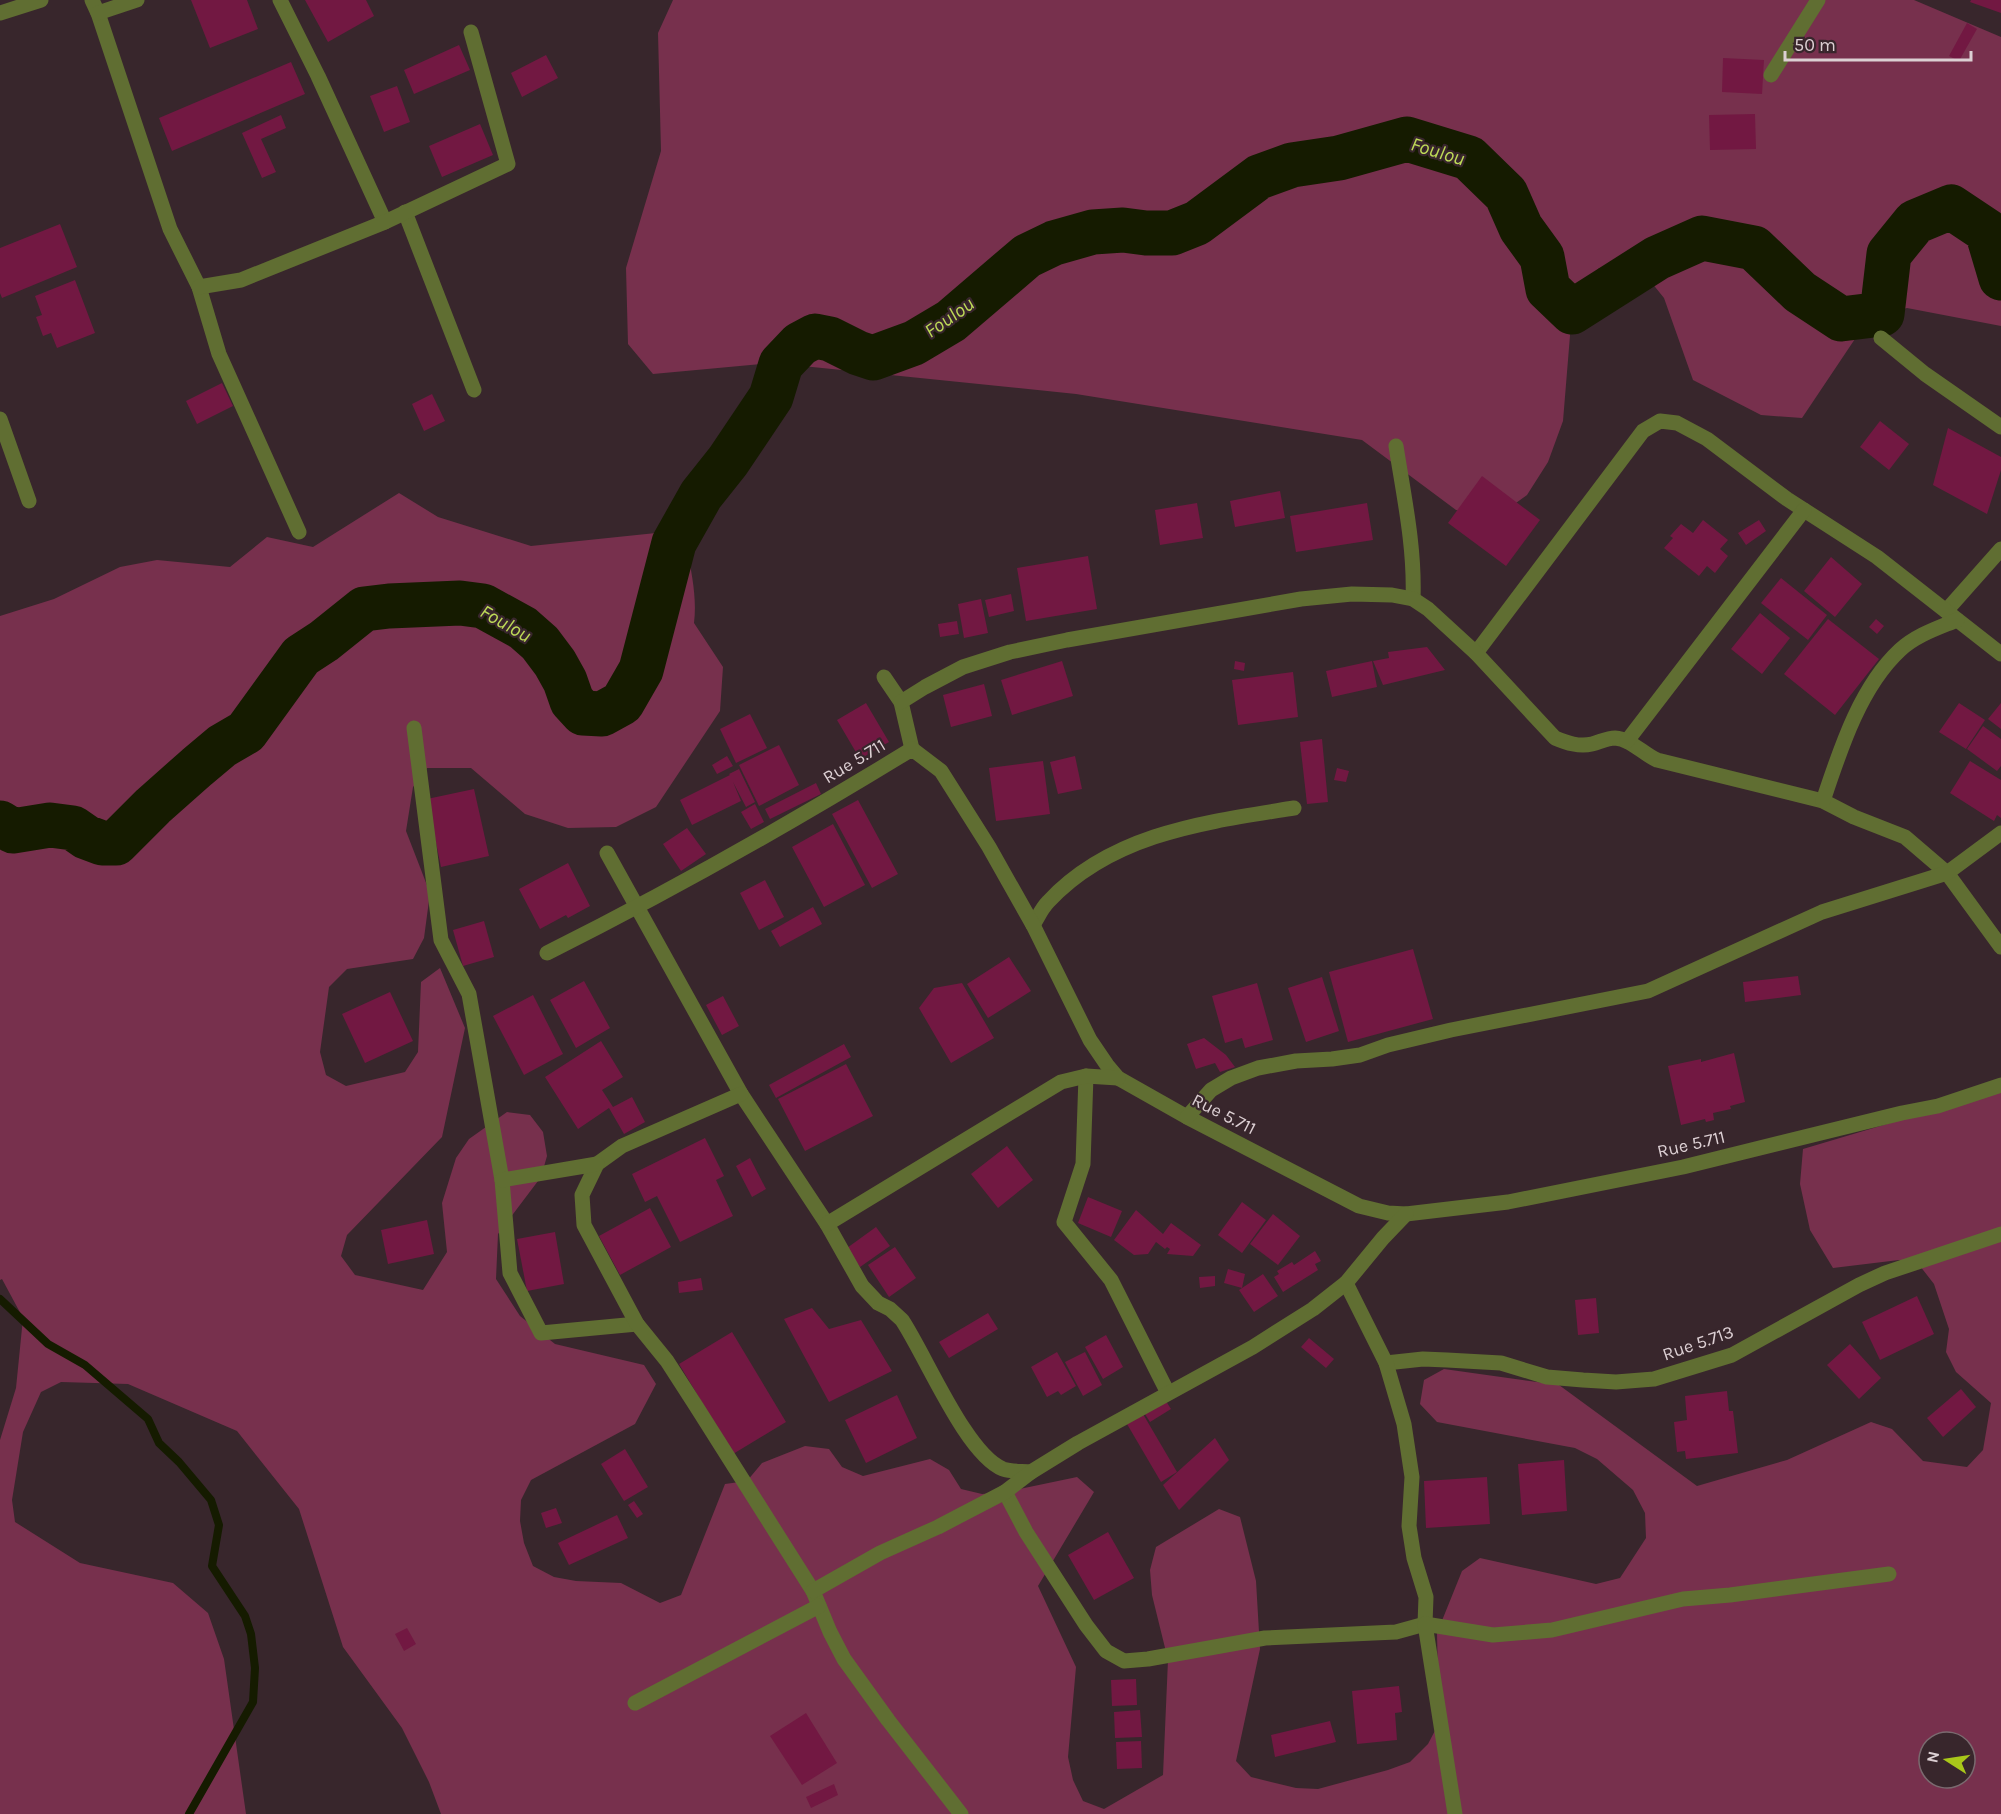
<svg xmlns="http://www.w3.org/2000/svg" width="2001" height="1814" font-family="Karla,sans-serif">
  <rect width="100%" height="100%" fill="#38262c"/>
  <g fill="#77304d" fill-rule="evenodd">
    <path d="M 673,0 L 1914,0 L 2001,37 L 2001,326 L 1907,308 L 1869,318 L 1802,418 L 1761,415 L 1693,380 L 1664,298 L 1639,267 L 1599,268 L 1573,299 L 1563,421 L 1548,462 L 1527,495 L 1495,518 L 1456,510 L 1362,440 L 1076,394 L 773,363 L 653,374 L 628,344 L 626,268 L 661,151 L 658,33 Z"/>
    <path d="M 399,493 L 438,517 L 531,546 L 704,528 L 687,550 C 692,574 697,599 694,623 L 723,667 L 720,711 L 656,807 L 616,827 L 568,828 L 525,814 L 471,768 L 427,768 L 413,787 L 406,831 L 430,893 L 424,938 L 413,959 L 347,969 L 329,987 L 320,1052 L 326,1075 L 346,1086 L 405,1072 L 418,1052 L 421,982 L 440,968 L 465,1028 L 442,1137 L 347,1235 L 341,1256 L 355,1275 L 423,1290 L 447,1252 L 442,1203 L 456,1158 L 469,1139 L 507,1112 L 530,1115 L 543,1132 L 547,1156 L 541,1177 L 498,1234 L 496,1279 L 520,1316 L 555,1344 L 644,1365 L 656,1384 L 635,1424 L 531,1480 L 521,1500 L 520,1521 L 524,1543 L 533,1566 L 554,1577 L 576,1581 L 621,1583 L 660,1603 L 681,1595 L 725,1484 L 747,1481 L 762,1463 L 805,1446 L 829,1449 L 842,1467 L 863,1476 L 930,1459 L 949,1470 L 961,1489 L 982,1494 L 1005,1492 L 1077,1477 L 1094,1492 L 1038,1586 L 1076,1667 L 1068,1757 L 1073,1780 L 1083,1801 L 1104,1809 L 1163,1775 L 1168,1660 L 1152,1595 L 1150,1570 L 1156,1547 L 1219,1509 L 1240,1517 L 1256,1581 L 1260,1649 L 1236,1761 L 1251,1777 L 1296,1788 L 1318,1789 L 1388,1770 L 1410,1762 L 1428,1744 L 1439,1723 L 1437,1633 L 1462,1571 L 1480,1558 L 1596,1584 L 1620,1578 L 1646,1538 L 1645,1513 L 1633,1490 L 1597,1459 L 1575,1448 L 1437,1422 L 1420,1404 L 1424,1380 L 1444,1369 L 1559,1385 L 1697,1486 L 1787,1460 L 1871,1422 L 1892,1429 L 1923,1461 L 1967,1467 L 1983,1450 L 1991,1403 L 1956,1372 L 1946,1352 L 1949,1329 L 1934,1284 L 1920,1266 L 1899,1260 L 1833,1268 L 1810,1230 L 1800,1184 L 1803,1149 L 2001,1090 L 2001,1814 L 441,1814 L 429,1782 L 402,1728 L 343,1647 L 299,1509 L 237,1431 L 128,1384 L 61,1382 L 41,1392 L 23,1432 L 12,1500 L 15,1522 L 80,1563 L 173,1583 L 208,1613 L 224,1659 L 246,1814 L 0,1814 L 0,1440 L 16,1388 L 23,1318 L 2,1279 L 0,1280 L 0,616 L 54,599 L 120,567 L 157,560 L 230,567 L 267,537 L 313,547 ZM 1929,1742 L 1965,1742 L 1965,1778 L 1929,1778 Z"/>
  </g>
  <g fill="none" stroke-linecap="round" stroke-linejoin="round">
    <path stroke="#151b00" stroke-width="8" d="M 0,1299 L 48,1344 L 85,1365 L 148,1419 L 159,1443 L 179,1462 L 211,1500 L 219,1525 L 212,1566 L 245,1616 L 251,1634 L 255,1668 L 253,1702 L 189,1814"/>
    <path stroke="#151b00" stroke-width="45" d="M 0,823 L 13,831 L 50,825 L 73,828 L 86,837 L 102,843 L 116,843 L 153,806 L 197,767 L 222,746 L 246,732 L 301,656 L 324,641 L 364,609 L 389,606 L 460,603 L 483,606 L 523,628 L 540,643 L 555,663 L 565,681 L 572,701 L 583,713 L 602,714 L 622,703 L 641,670 L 674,543 L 701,495 L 728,461 L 771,397 L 781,364 L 800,344 L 815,336 L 830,339 L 858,353 L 873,358 L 914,343 L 951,321 L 1027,256 L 1054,243 L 1093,232 L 1123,230 L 1146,233 L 1172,233 L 1197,223 L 1259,177 L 1292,165 L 1339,158 L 1407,139 L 1469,158 L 1506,194 L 1521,228 L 1542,257 L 1548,289 L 1572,312 L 1657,258 L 1702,238 L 1754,248 L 1800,292 L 1841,319 L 1882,314 L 1889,254 L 1915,222 L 1951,207 L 1987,231 L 2001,278"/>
  </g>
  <g fill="#721842">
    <path d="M 191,0 L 247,0 L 258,29 L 210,48 Z"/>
    <path d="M 305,0 L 366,0 L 374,16 L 328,42 Z"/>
    <path d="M 1971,0 L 2001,0 L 2001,13 L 1970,2 Z"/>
    <path d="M 1967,23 L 1977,29 L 1959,61 L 1949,56 Z"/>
    <path d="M 459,45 L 470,70 L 414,94 L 404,70 Z"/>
    <path d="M 546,55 L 558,78 L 522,97 L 511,73 Z"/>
    <path d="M 1723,58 L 1764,60 L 1762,94 L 1722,92 Z"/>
    <path d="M 291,62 L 305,94 L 172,151 L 159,118 Z"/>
    <path d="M 397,86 L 410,122 L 384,132 L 370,96 Z"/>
    <path d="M 1755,114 L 1756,149 L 1710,150 L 1709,115 Z"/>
    <path d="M 281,115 L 286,128 L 261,139 L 276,172 L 262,178 L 242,133 Z"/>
    <path d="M 480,124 L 493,155 L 442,177 L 429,146 Z"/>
    <path d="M 60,224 L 77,267 L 2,298 L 0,293 L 0,248 Z"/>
    <path d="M 75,280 L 95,333 L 57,348 L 51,333 L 43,336 L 36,317 L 42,315 L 35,296 Z"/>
    <path d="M 222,383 L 233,406 L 197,424 L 186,401 Z"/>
    <path d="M 432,394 L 445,421 L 424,431 L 412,404 Z"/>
    <path d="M 1880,421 L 1909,444 L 1889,470 L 1860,447 Z"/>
    <path d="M 1948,428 L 2001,457 L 2001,470 L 1987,514 L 1933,485 Z"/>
    <path d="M 1482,476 L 1540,520 L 1506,566 L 1448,523 Z"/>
    <path d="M 1280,491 L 1285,518 L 1235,527 L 1230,501 Z"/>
    <path d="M 1197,503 L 1203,538 L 1160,545 L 1155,510 Z"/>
    <path d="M 1367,503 L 1373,540 L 1296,552 L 1290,516 Z"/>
    <path d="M 1703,520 L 1728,540 L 1720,549 L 1728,556 L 1715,573 L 1707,566 L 1699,576 L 1664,548 L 1673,538 L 1670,536 L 1681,524 L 1693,533 Z"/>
    <path d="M 1759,520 L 1766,531 L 1746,545 L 1738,533 Z"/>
    <path d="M 1088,556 L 1097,609 L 1026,621 L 1017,568 Z"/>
    <path d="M 1831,557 L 1862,584 L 1835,617 L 1804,591 Z"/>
    <path d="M 1781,578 L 1827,615 L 1808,640 L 1761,603 Z"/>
    <path d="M 1011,594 L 1014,611 L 989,617 L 985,600 Z"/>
    <path d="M 981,599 L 988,633 L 964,638 L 958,604 Z"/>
    <path d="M 1760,613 L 1790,638 L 1762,674 L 1731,649 Z"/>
    <path d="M 1828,619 L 1879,659 L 1835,715 L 1784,674 Z"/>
    <path d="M 1876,619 L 1884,626 L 1877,634 L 1869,627 Z"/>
    <path d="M 957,621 L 959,634 L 940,637 L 938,624 Z"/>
    <path d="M 1427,647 L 1445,670 L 1383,685 L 1373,661 L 1389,658 L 1388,652 Z"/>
    <path d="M 1062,661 L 1073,696 L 1012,715 L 1001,680 Z"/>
    <path d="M 1235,661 L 1245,663 L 1244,671 L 1234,669 Z"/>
    <path d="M 1372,661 L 1377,687 L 1332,697 L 1326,671 Z"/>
    <path d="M 1293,672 L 1298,717 L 1238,725 L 1232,680 Z"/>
    <path d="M 984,684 L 992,716 L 951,727 L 943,695 Z"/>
    <path d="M 866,703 L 889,742 L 860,759 L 837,720 Z"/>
    <path d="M 1959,703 L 1985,720 L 1966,749 L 1939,732 Z"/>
    <path d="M 2001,703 L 2001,729 L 1988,719 Z"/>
    <path d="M 750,714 L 767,748 L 736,763 L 720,729 Z"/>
    <path d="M 1983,726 L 2001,739 L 2001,766 L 1997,771 L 1967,749 Z"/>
    <path d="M 1322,739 L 1328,802 L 1307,804 L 1300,742 Z"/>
    <path d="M 779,745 L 799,785 L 759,806 L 739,765 Z"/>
    <path d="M 727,756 L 733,766 L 717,774 L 712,765 Z"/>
    <path d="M 1075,756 L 1082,789 L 1058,794 L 1050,762 Z"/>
    <path d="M 1043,761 L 1050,814 L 996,821 L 989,768 Z"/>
    <path d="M 1970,761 L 2001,780 L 2001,818 L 1997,815 L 1994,821 L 1950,793 Z"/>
    <path d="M 1337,768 L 1349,771 L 1346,782 L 1334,780 Z"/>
    <path d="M 739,769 L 755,802 L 746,807 L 733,782 L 741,801 L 692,825 L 680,800 L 730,775 L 729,774 Z"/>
    <path d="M 816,783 L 821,794 L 770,819 L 765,809 Z"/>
    <path d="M 474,789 L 489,856 L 441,867 L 427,799 Z"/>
    <path d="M 858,800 L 898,874 L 872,888 L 832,814 Z"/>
    <path d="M 755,804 L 764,822 L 751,829 L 741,812 Z"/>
    <path d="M 833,824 L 865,885 L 824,907 L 792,847 Z"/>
    <path d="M 687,828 L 706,854 L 681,871 L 663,844 Z"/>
    <path d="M 568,863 L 590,906 L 568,918 L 566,915 L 540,929 L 519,889 Z"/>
    <path d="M 765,880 L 784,917 L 759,930 L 740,893 Z"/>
    <path d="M 813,907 L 822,924 L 780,947 L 771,931 Z"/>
    <path d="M 484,921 L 494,957 L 463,966 L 453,930 Z"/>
    <path d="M 1413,949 L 1433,1019 L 1348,1042 L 1329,972 Z"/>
    <path d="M 1009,957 L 1031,991 L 988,1018 L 967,984 Z"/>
    <path d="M 1798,976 L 1801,995 L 1745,1002 L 1743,982 Z"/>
    <path d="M 1322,977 L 1339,1031 L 1306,1042 L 1288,988 Z"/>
    <path d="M 584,981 L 610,1028 L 576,1048 L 550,1000 Z"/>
    <path d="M 962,983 L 994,1038 L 951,1063 L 919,1008 L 934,988 Z"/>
    <path d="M 1257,983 L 1273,1040 L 1245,1048 L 1242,1038 L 1225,1043 L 1212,996 Z"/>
    <path d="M 390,992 L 413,1041 L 365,1063 L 342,1014 Z"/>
    <path d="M 533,995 L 563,1054 L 524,1075 L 493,1016 Z"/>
    <path d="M 723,996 L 739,1026 L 722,1035 L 706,1005 Z"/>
    <path d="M 1204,1038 L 1226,1055 L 1235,1067 L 1220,1072 L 1215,1063 L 1196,1069 L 1187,1044 Z"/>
    <path d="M 601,1041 L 623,1077 L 602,1090 L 613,1107 L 632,1097 L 645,1122 L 624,1134 L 609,1108 L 578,1129 L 545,1077 Z"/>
    <path d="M 844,1044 L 851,1057 L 776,1098 L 769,1085 Z"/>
    <path d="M 1734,1053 L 1745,1102 L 1730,1106 L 1731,1109 L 1713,1113 L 1714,1120 L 1706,1122 L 1705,1119 L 1681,1125 L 1668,1066 L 1701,1059 L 1701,1062 Z"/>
    <path d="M 846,1064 L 873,1116 L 805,1151 L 778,1099 Z"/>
    <path d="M 705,1138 L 724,1176 L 716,1180 L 733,1216 L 680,1242 L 657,1196 L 645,1202 L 632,1174 Z"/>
    <path d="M 1007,1146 L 1033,1180 L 998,1208 L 971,1174 Z"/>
    <path d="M 750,1158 L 766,1189 L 752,1197 L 736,1166 Z"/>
    <path d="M 1088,1197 L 1122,1211 L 1111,1237 L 1078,1223 Z"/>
    <path d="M 1242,1202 L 1266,1220 L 1242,1253 L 1218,1235 Z"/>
    <path d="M 650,1208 L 671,1247 L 620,1275 L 599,1236 Z"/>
    <path d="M 1136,1210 L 1163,1234 L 1171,1223 L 1201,1245 L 1193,1256 L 1167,1254 L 1170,1249 L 1167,1247 L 1165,1249 L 1156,1242 L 1148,1254 L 1134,1255 L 1114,1240 Z"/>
    <path d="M 1273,1214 L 1300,1236 L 1278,1265 L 1250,1244 Z"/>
    <path d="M 427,1220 L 434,1254 L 388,1264 L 381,1230 Z"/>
    <path d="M 876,1227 L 890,1246 L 860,1267 L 847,1248 Z"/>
    <path d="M 555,1232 L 564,1284 L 527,1291 L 517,1239 Z"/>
    <path d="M 895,1247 L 916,1278 L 889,1297 L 868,1265 Z"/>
    <path d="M 1315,1251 L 1321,1261 L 1315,1264 L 1318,1270 L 1283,1292 L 1274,1277 L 1279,1274 L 1277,1271 L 1292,1262 L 1294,1265 Z"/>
    <path d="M 1228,1269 L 1245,1274 L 1242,1288 L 1224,1283 Z"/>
    <path d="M 1263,1274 L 1278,1296 L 1254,1312 L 1239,1290 Z"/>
    <path d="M 1215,1276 L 1215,1286 L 1200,1288 L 1199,1277 Z"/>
    <path d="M 701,1278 L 703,1290 L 679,1293 L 678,1282 Z"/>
    <path d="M 1917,1296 L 1934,1334 L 1880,1360 L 1862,1322 Z"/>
    <path d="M 1596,1298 L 1599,1333 L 1578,1335 L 1575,1300 Z"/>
    <path d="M 812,1308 L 829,1329 L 861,1320 L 892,1371 L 829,1402 L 784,1319 Z"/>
    <path d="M 988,1313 L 998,1329 L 949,1358 L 939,1342 Z"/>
    <path d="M 732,1332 L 786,1422 L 733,1454 L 679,1364 Z"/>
    <path d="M 1106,1335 L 1123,1367 L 1103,1379 L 1085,1347 Z"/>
    <path d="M 1309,1338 L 1334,1359 L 1326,1368 L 1301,1347 Z"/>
    <path d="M 1850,1344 L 1881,1378 L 1859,1399 L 1827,1365 Z"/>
    <path d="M 1057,1352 L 1076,1386 L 1061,1395 L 1058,1391 L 1047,1397 L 1031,1367 Z"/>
    <path d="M 1085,1352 L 1102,1385 L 1083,1396 L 1065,1362 Z"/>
    <path d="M 1961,1389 L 1976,1407 L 1943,1437 L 1927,1418 Z"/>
    <path d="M 1727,1391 L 1729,1411 L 1733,1411 L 1738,1453 L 1686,1459 L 1685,1451 L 1677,1452 L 1674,1422 L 1687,1420 L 1685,1396 Z"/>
    <path d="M 897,1395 L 917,1438 L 866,1463 L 845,1420 Z"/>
    <path d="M 1164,1398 L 1171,1409 L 1150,1422 L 1143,1411 Z"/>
    <path d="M 1143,1414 L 1177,1472 L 1161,1482 L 1127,1424 Z"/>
    <path d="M 1215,1438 L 1229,1460 L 1179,1510 L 1163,1485 Z"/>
    <path d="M 625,1449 L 648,1487 L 624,1501 L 601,1464 Z"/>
    <path d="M 1564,1460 L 1567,1511 L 1522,1515 L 1518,1464 Z"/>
    <path d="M 1487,1477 L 1490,1524 L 1426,1528 L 1424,1481 Z"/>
    <path d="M 634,1501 L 643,1514 L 637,1518 L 628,1505 Z"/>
    <path d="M 556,1508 L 562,1523 L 546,1528 L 541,1513 Z"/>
    <path d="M 617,1515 L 628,1538 L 569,1565 L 558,1543 Z"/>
    <path d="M 1108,1532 L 1134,1578 L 1094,1600 L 1068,1555 Z"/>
    <path d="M 407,1628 L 416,1644 L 404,1651 L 395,1634 Z"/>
    <path d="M 1136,1679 L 1137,1705 L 1112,1706 L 1111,1680 Z"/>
    <path d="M 1399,1686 L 1402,1712 L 1395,1713 L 1397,1740 L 1357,1744 L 1352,1691 Z"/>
    <path d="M 1140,1710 L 1142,1737 L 1115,1738 L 1114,1712 Z"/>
    <path d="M 806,1713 L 837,1763 L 802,1785 L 770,1736 Z"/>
    <path d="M 1330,1721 L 1336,1742 L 1275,1757 L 1271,1735 Z"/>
    <path d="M 1141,1741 L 1142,1768 L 1117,1769 L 1116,1742 Z"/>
    <path d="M 834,1784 L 838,1795 L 811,1808 L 806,1797 Z"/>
  </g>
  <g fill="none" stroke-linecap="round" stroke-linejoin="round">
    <g stroke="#606e32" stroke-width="15">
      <path d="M 92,0 L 98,13 L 170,229 L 199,287 L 219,354 L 299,532"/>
      <path d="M 280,0 L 318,76 L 385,222"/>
      <path d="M 0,13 L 41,0"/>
      <path d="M 98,13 L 137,0"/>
      <path d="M 1771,75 L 1818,0"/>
      <path d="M 405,212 L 474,390"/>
      <path d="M 199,287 L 241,280 L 385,222 L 508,164 L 471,32"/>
      <path d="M 1881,338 L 1925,374 L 2001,427"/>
      <path d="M 0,419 L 29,501"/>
      <path d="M 1396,446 C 1404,497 1415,548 1413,599"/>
      <path d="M 1946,611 L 2001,549"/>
      <path d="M 1476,653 L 1643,431 L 1660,421 L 1677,423 L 1707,439 L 1787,499 L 1877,557 L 2001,654"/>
      <path d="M 884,677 L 901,702 L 912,749"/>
      <path d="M 901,702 L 925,687 L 963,667 L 1010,652 L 1067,640 L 1301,599 L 1352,594 L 1392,595 L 1413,599 L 1428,609 L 1476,653 L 1555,738 C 1567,743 1579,747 1592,744 C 1600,742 1607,738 1615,738 C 1631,739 1643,754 1657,760 L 1823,801 L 1854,817 L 1905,837 L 1947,873 L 2001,947"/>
      <path d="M 414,728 L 441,940 L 469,994 L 502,1180 L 510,1273 L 541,1333 L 637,1324"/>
      <path d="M 1627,741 L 1804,510"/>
      <path d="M 1823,801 C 1840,750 1860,687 1900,650 C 1916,635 1938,628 1957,620"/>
      <path d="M 607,853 L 741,1094 L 827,1224 L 862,1286 L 878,1303 L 890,1309 L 902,1320 C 926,1356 966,1454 1003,1469 C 1011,1472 1023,1471 1031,1472"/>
      <path d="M 1033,925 C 1038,917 1042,908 1048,902 C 1112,833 1207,822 1294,808"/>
      <path d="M 547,953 C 673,890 793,822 912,749 L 941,771 L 989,847 L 1033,925 L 1090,1040 L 1107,1065 L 1118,1078 L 1187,1117 L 1359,1206 L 1388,1213 L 1406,1214 L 1508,1202 L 1683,1167 L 1902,1113 L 1938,1106 L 2001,1085"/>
      <path d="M 1086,1076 L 1083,1164 L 1064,1222 L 1111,1280 L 1168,1393"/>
      <path d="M 741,1094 L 622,1146 L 597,1164 L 582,1195 L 584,1225 L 637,1324 L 667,1361 L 696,1406 L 813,1591 L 830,1632 L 844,1659 L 888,1720 L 961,1814"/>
      <path d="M 1187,1117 L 1211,1090 L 1231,1078 L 1258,1068 L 1296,1061 L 1332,1059 L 1360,1055 L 1388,1045 L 1451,1030 L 1648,991 L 1822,912 L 1947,873 L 2001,833"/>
      <path d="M 502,1180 L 597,1164"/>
      <path d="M 827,1224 L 1061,1082 L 1086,1076 L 1118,1078"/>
      <path d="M 1386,1363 L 1423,1359 L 1447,1360 L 1501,1363 L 1547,1377 L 1583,1380 L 1616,1382 L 1654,1379 L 1732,1355 L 1859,1285 L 1885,1273 L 2001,1234"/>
      <path d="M 1005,1492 L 1026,1532 L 1086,1625 L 1106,1651 L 1124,1661 L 1148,1659 L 1265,1638 L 1396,1632 L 1425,1624 L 1426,1597 L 1414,1558 L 1409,1526 L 1412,1477 L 1404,1424 L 1386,1363 L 1346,1283"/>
      <path d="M 813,1591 L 880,1553 L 938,1527 L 1005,1492 L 1031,1472 L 1078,1443 L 1253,1347 L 1313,1309 L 1346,1283 L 1383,1238 L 1406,1214"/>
      <path d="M 635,1703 L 819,1606"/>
      <path d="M 1455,1814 L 1425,1624 L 1493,1635 L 1552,1630 L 1683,1599 L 1730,1595 L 1889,1574"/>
    </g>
  </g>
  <g text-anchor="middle" stroke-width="4.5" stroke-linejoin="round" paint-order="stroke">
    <g font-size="18" fill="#dccfd3" stroke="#38262c">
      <text transform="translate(854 761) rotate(-31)" y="6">Rue 5.711</text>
      <text transform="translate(1224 1114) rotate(27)" y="6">Rue 5.711</text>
      <text transform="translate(1691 1144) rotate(-13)" y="6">Rue 5.711</text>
      <text transform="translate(1698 1343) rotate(-19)" y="6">Rue 5.713</text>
    </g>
    <g font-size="20" font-style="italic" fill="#beda57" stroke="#38262c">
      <text transform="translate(1438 151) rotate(17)" y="7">Foulou</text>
      <text transform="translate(949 317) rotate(-35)" y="7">Foulou</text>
      <text transform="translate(506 623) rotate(30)" y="7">Foulou</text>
    </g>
  </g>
  <g transform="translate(1947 1760) rotate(282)"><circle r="28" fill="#38262c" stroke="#7a6a6f" stroke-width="1.5"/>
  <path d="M0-4.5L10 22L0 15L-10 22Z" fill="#a9c71a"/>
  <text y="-9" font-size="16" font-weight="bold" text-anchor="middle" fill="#dccfd3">N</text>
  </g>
  <path d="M1785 51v9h186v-9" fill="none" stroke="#dccfd3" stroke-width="3"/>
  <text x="1794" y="51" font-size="18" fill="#dccfd3" stroke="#38262c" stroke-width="4.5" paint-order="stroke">50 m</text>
</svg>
